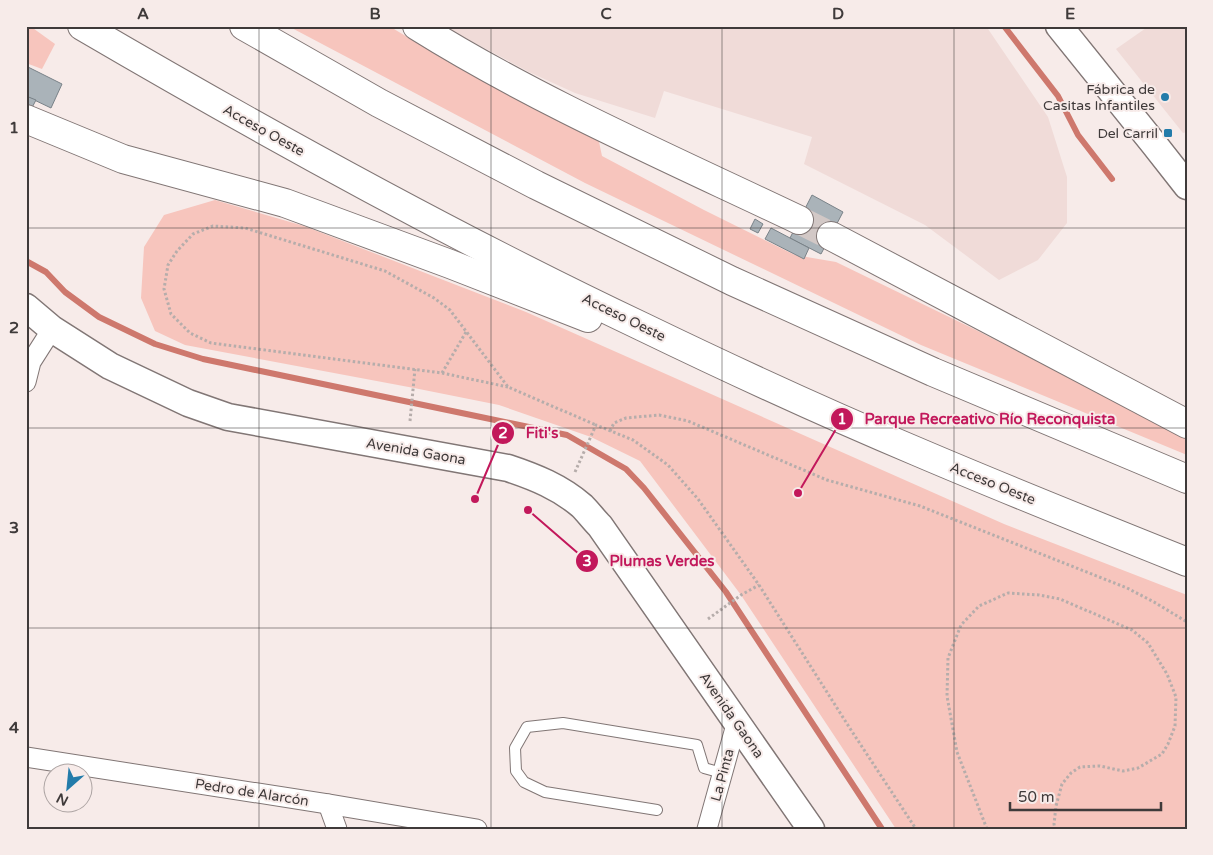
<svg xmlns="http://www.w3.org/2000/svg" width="1213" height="855" font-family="'Varela Round',sans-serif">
  <rect width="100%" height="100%" fill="#f7ebe9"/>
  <g fill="#f0dbd8">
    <path d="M 443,26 L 986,26 L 1048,117 L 1067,177 L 1067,223 L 1038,260 L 999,280 L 925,225 L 804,164 L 812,137 L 664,91 L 655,118 L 575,93 L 529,72 Z"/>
    <path d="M 1149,26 L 1187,26 L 1187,132 L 1183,133 L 1116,49 Z"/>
  </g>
  <g fill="#f7c5bd">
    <path d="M 26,26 L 30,26 L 55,44 L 42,69 L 26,63 Z"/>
    <path d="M 288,26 L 389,26 L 457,67 L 598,137 L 602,156 L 704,210 L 795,255 L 836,262 L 976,330 L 1187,438 L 1187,455 L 921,345 L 585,183 Z"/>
    <path d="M 215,200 L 304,226 L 526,312 L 1004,524 L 1187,595 L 1187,829 L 896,829 L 741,595 L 640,461 L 591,437 L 499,405 L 414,388 L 185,345 L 155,331 L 141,298 L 144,247 L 164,215 Z"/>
  </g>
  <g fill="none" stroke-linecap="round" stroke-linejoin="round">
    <g stroke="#ce786d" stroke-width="6">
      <path d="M 1004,26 L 1058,96 L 1078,135 L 1112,179"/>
      <path d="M 26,261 L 46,272 L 65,292 L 99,317 L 155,344 L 203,359 L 567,435 L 626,469 L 644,488 L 726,592 L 882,829"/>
    </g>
  </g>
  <g fill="#aab3b9" stroke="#798288">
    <path d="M 28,67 L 62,84 L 51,108 L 26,96 L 26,71 Z"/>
    <path d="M 26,96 L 36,100 L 26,119 Z"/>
    <path d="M 812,195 L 843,212 L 821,254 L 790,238 Z"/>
    <path d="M 755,219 L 763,224 L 758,233 L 750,229 Z"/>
    <path d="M 771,228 L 809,248 L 804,259 L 765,239 Z"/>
  </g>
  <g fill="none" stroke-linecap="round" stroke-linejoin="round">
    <path stroke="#d2c8c6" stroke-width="28" stroke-dasharray="28 14" stroke-linecap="butt" d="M 799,220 L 831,236"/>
    <g stroke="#817675" stroke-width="12">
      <path id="lane" d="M 657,810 L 545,792 L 524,782 L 516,771 L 515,748 L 527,727 L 563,723 L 697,745 L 704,768 L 722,773"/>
    </g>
    <g stroke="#817675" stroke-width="21">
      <g id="street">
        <path d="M 26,382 L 31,362 L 52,329"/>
        <path d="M 26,757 L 328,804 L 477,829"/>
        <path d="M 328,804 L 337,829"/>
        <path d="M 707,829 L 737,721"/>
      </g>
    </g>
    <g stroke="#817675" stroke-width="29">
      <g id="secondary">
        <path d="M 1059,26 L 1154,144 L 1187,186"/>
        <path d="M 26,307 L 52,329 L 110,366 L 188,403 L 228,417 L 508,468 C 535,477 560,487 582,506 C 588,512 594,520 600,526 L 811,829"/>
      </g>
    </g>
    <g stroke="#817675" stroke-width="30">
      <g id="highway">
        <path d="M 82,26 C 265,133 451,236 643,327 C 734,371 825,413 918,452 C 1007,490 1097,526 1187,562"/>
        <path d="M 244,26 L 379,103 L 536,185 L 732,281 L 933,372 L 1187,479"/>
        <path d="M 417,26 C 537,101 671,159 799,220"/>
        <path d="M 26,119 L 123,159 L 285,203 L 450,264 L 588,318"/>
        <path d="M 831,236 L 1187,424"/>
      </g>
    </g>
    <g stroke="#b6adab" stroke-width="3" stroke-dasharray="2.5 2.5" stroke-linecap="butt">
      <path d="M 442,373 L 466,332"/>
      <path d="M 508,387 L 442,373 L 211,343 L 190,333 L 171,314 L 164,289 L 168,265 L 177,251 L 193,234 L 213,226 L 245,228 L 385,271 L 434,298 L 450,310 L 508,387 L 596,425"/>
      <path d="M 410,421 L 415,369"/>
      <path d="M 610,431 L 614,423 L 626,418 L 659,415 L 688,421 L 827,480 L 920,506 L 1127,588 L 1154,602 L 1187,622"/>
      <path d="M 575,472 L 596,425 L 633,440 L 668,465 L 698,499 L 759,585 L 851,730 L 916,829"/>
      <path d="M 708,619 L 741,595 L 759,585"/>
      <path d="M 987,829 L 957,752 L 947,696 L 948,658 L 961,625 L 979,606 L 1008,593 L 1039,595 L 1060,599 L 1132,630 L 1148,643 L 1167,674 L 1176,697 L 1175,726 L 1168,744 L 1162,754 L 1138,768 L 1123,771 L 1100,766 L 1080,767 L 1071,773 L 1062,784 L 1056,806 L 1054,824 L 1055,829"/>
    </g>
    <use href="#lane" stroke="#fff" stroke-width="10"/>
    <use href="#street" stroke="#fff" stroke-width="19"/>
    <use href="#secondary" stroke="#fff" stroke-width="26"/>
    <use href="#highway" stroke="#fff" stroke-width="28"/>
  </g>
  <path fill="none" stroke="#3f3a3a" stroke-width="1" stroke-opacity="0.55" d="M 259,26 L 259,829M 491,26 L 491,829M 722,26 L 722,829M 954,26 L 954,829M 26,228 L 1187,228M 26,428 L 1187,428M 26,628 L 1187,628"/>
  <g fill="#237caa" stroke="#f7ebe9" stroke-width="2">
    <circle cx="1165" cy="97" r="5"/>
    <rect x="1163" y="128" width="10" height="10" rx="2.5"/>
  </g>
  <g text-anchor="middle" stroke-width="4" stroke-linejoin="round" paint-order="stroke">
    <g font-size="14" fill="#3f3a3a" stroke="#f7ebe9" text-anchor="end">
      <text x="1155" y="94">Fábrica de<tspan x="1155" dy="16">Casitas Infantiles</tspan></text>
      <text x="1158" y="138">Del Carril</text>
    </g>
    <g font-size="14" fill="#3f3a3a" stroke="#f7ebe9">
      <text transform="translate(264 130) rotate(29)" y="5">Acceso Oeste</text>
      <text transform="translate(624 317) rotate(26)" y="5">Acceso Oeste</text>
      <text transform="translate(416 451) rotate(10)" y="5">Avenida Gaona</text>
      <text transform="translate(993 483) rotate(22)" y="5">Acceso Oeste</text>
      <text transform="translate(732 715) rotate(55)" y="5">Avenida Gaona</text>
      <text transform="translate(722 775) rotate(-75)" y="5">La Pinta</text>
      <text transform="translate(252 792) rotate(9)" y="5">Pedro de Alarcón</text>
    </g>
  </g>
  <path fill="none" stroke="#c2185b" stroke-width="2" d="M798 493L842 419M475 499L503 433M528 510L587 561"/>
  <g fill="#c2185b" stroke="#f7ebe9" stroke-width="2">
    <circle cx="798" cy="493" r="5"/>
    <circle cx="475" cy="499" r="5"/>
    <circle cx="528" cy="510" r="5"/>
    <circle cx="842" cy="419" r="12"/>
    <circle cx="503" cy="433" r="12"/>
    <circle cx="587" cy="561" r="12"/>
  </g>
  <g font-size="15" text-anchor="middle" font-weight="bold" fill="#fff">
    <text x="842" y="424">1</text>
    <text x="503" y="438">2</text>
    <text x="587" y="566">3</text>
  </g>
  <g font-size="15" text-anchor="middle" font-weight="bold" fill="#c2185b" stroke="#f7ebe9" stroke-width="4" stroke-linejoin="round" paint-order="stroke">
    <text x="990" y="424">Parque Recreativo Río Reconquista</text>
    <text x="542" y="438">Fiti's</text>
    <text x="662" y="566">Plumas Verdes</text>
  </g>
  <rect width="1213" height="855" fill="none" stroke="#f7ebe9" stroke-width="55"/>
  <g transform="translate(68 788) rotate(207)"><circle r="24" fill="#f7ebe9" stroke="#ada4a3"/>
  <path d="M0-4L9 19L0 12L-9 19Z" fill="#237caa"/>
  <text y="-8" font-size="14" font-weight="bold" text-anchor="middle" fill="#3f3a3a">N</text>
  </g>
  <path d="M1010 802v8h151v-8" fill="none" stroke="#3f3a3a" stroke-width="2.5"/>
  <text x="1018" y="802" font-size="15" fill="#3f3a3a" stroke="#f7ebe9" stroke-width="4" paint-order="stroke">50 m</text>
  <rect x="28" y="28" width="1158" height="800" fill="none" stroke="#3f3a3a" stroke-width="2"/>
  <g font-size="16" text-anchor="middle" font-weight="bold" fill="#3f3a3a">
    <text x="143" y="19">A</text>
    <text x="375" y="19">B</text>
    <text x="606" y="19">C</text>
    <text x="838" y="19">D</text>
    <text x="1070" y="19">E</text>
    <text x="14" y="133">1</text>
    <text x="14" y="333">2</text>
    <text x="14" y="533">3</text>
    <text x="14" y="733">4</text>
  </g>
</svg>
